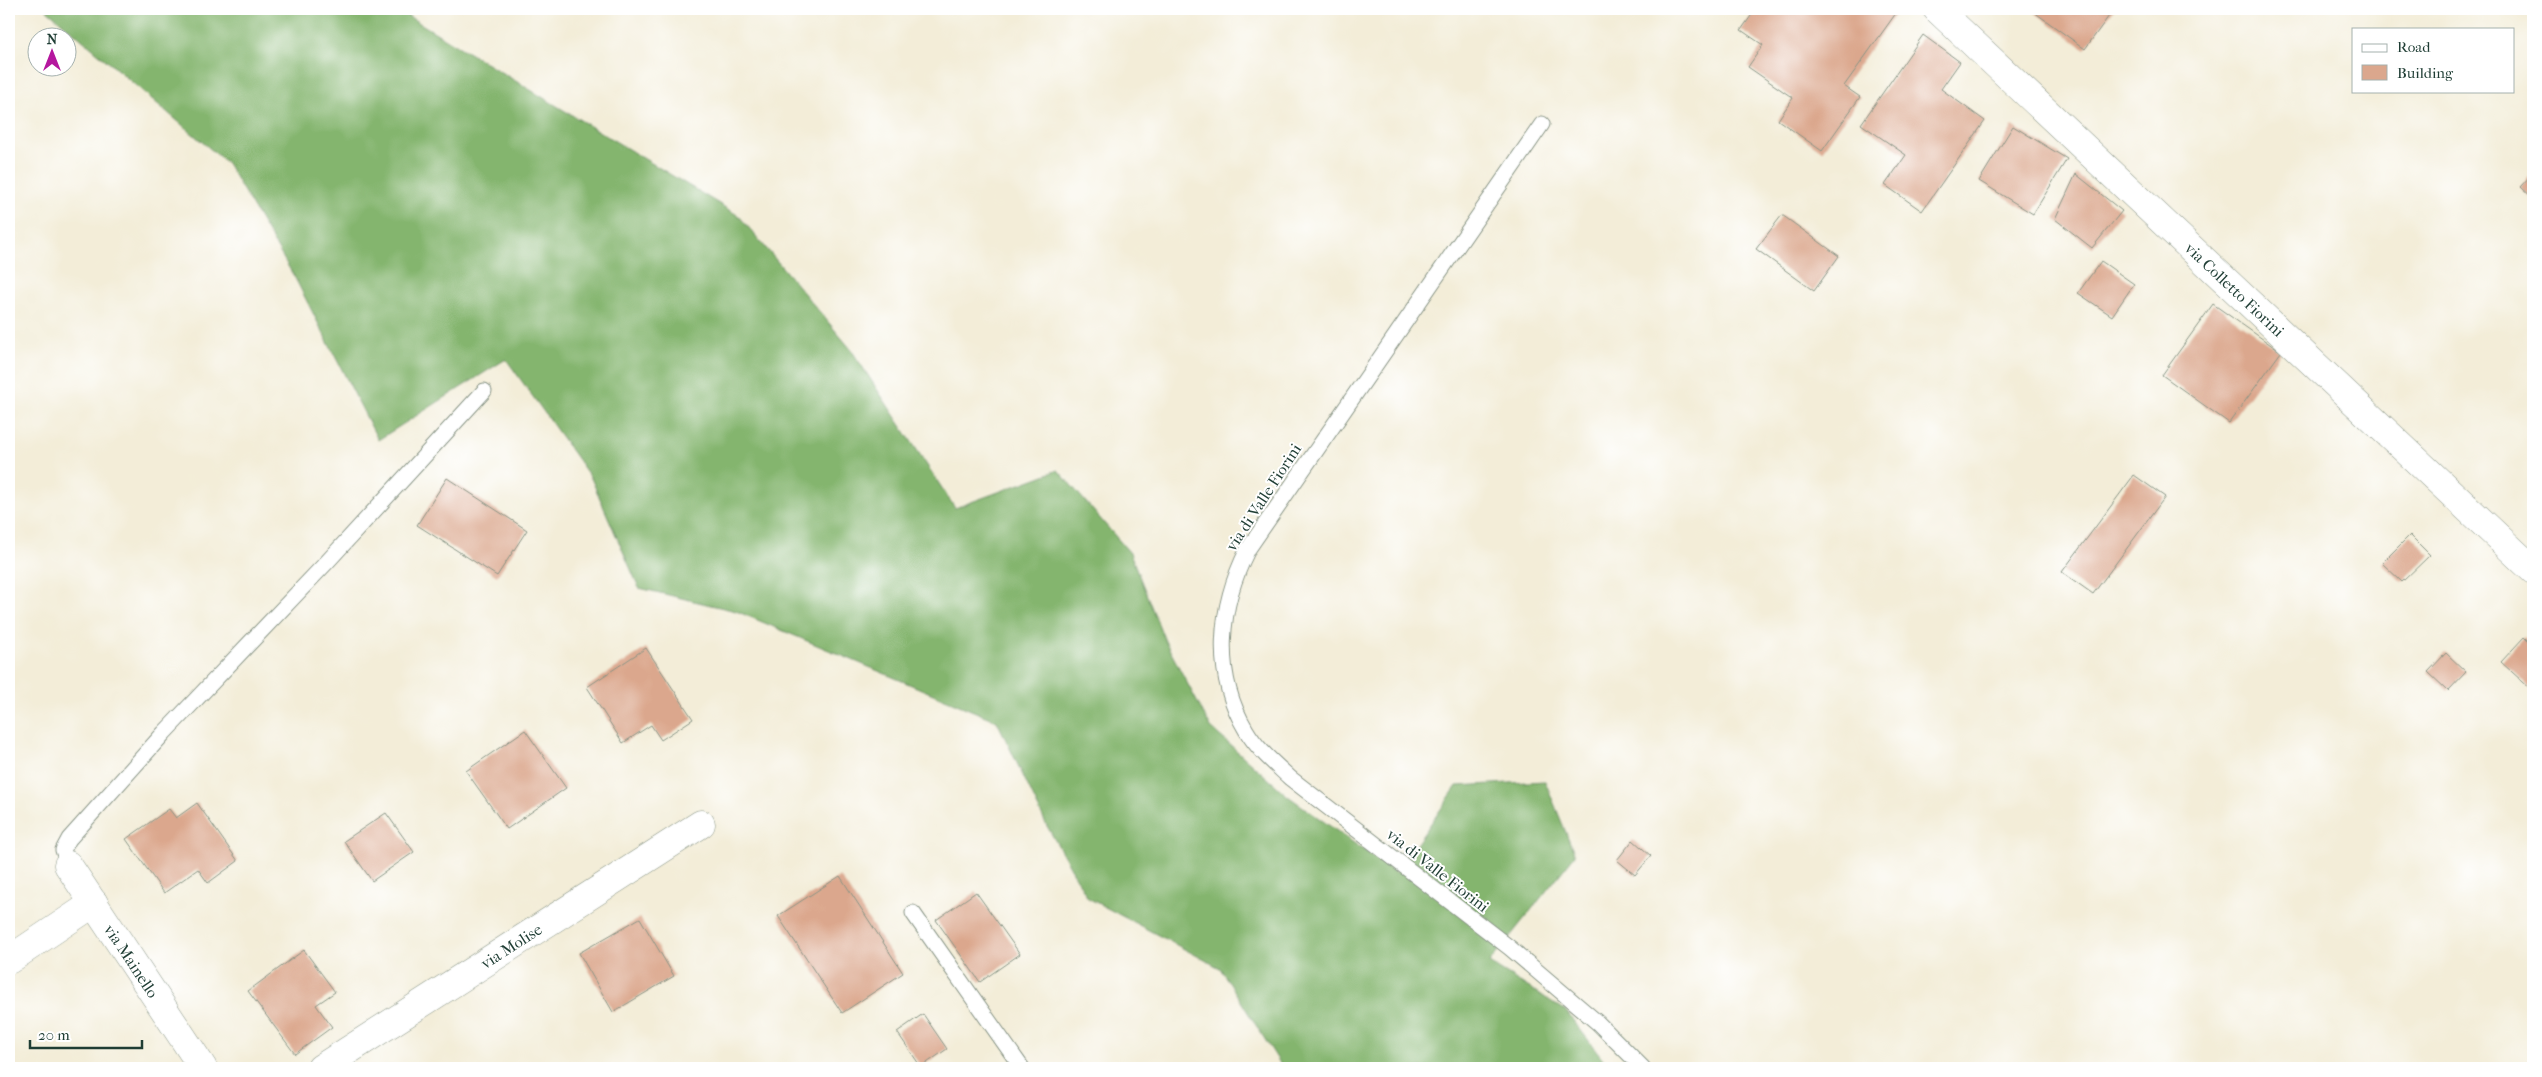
<svg xmlns="http://www.w3.org/2000/svg" width="2542" height="1077" font-family="'IM FELL French Canon',serif">
  <rect width="100%" height="100%" fill="#fff"/>
  <filter id="ink" filterUnits="userSpaceOnUse"><feTurbulence type="fractalNoise" baseFrequency=".02" numOctaves="2"/><feDisplacementMap in="SourceGraphic" scale="10" xChannelSelector="R" yChannelSelector="G"/><feConvolveMatrix kernelMatrix="1 2 1 2 8 2 1 2 1" color-interpolation-filters="sRGB"/></filter>
  <filter id="wash" filterUnits="userSpaceOnUse"><feTurbulence type="fractalNoise" baseFrequency=".0096" numOctaves="4" result="noise"/><feDisplacementMap in="SourceGraphic" scale="20" xChannelSelector="R" yChannelSelector="G"/><feGaussianBlur stdDeviation="1.12" result="paint"/><feColorMatrix in="noise" values="0 0 0 0 0 0 0 0 0 0 0 0 0 0 0 0 0 1.4 0 .05"/><feComposite in="paint" operator="in"/></filter>
  <g filter="url(#wash)">
    <rect width="100%" height="100%" fill="#f3edd8"/>
    <path fill="#84b56e" stroke="#527951" d="M 46,9 L 385,9 L 403,13 L 739,216 L 850,348 L 955,508 L 1058,470 L 1130,553 L 1165,641 L 1211,728 L 1288,796 L 1396,873 L 1457,786 L 1545,781 L 1575,855 L 1489,963 L 1565,1010 L 1610,1068 L 1283,1068 L 1220,968 L 1088,898 L 1047,826 L 997,721 L 736,611 L 639,588 L 591,478 L 506,359 L 378,440 L 295,278 L 227,163 Z"/>
    <g id="blocks">
      <g fill="#dba78d">
        <path d="M 1756,9 L 1899,9 L 1844,86 L 1860,97 L 1822,151 L 1778,120 L 1793,98 L 1748,67 L 1763,45 L 1741,30 Z"/>
        <path d="M 2030,9 L 2114,9 L 2085,49 Z"/>
        <path d="M 1923,35 L 1960,62 L 1941,89 L 1985,121 L 1922,211 L 1885,185 L 1906,155 L 1861,124 Z"/>
        <path d="M 2013,126 L 2067,159 L 2033,214 L 1979,181 Z"/>
        <path d="M 2533,173 L 2533,199 L 2520,187 Z"/>
        <path d="M 2076,174 L 2122,211 L 2092,248 L 2055,219 Z"/>
        <path d="M 1782,215 L 1839,256 L 1814,291 L 1756,249 Z"/>
        <path d="M 2101,261 L 2134,284 L 2112,316 L 2078,293 Z"/>
        <path d="M 2213,304 L 2281,352 L 2229,423 L 2162,375 Z"/>
        <path d="M 2134,475 L 2165,497 L 2093,594 L 2062,572 Z"/>
        <path d="M 447,478 L 527,530 L 497,576 L 417,525 Z"/>
        <path d="M 2410,535 L 2430,555 L 2402,582 L 2382,563 Z"/>
        <path d="M 2524,637 L 2531,644 L 2533,641 L 2533,691 L 2501,662 Z"/>
        <path d="M 646,648 L 693,719 L 661,740 L 651,725 L 623,743 L 587,687 Z"/>
        <path d="M 2446,653 L 2466,672 L 2448,691 L 2428,672 Z"/>
        <path d="M 525,730 L 566,788 L 507,829 L 466,771 Z"/>
        <path d="M 197,803 L 238,861 L 208,883 L 198,869 L 164,893 L 126,839 L 169,809 L 176,818 Z"/>
        <path d="M 386,813 L 414,852 L 372,881 L 344,841 Z"/>
        <path d="M 1633,840 L 1651,856 L 1635,875 L 1617,860 Z"/>
        <path d="M 840,876 L 903,973 L 842,1013 L 778,916 Z"/>
        <path d="M 976,892 L 1020,954 L 980,982 L 936,920 Z"/>
        <path d="M 640,918 L 674,976 L 613,1012 L 579,953 Z"/>
        <path d="M 304,950 L 335,992 L 316,1005 L 332,1027 L 295,1054 L 248,991 Z"/>
        <path d="M 923,1014 L 947,1049 L 921,1067 L 897,1032 Z"/>
      </g>
    </g>
  </g>
  <g filter="url(#ink)">
    <use href="#blocks" fill-opacity="0" stroke="#899586" stroke-width="1"/>
    <g fill="none" stroke-linecap="round" stroke-linejoin="round">
      <g stroke="#899586" stroke-width="17">
        <g id="lane">
          <path d="M 1542,124 L 1248,549 C 1219,606 1212,673 1246,730 C 1257,749 1274,763 1290,778 L 1510,948 L 1598,1023 L 1643,1068"/>
          <path d="M 68,865 L 63,850 L 69,839 L 164,733 L 327,562 L 484,391"/>
          <path d="M 913,913 L 1022,1068"/>
        </g>
      </g>
      <g stroke="#899586" stroke-width="29">
        <g id="street">
          <path id="s1" d="M 1937,9 L 2533,570"/>
          <path id="s2" d="M 68,865 L 203,1068"/>
          <path d="M 9,960 L 94,903"/>
          <path id="s3" d="M 321,1068 L 701,824"/>
        </g>
      </g>
      <use href="#lane" stroke="#fff" stroke-width="15"/>
      <use href="#street" stroke="#fff" stroke-width="28"/>
    </g>
  </g>
  <g text-anchor="middle" stroke-width="4" stroke-linejoin="round" paint-order="stroke">
    <g font-size="16" fill="#1f3d34" stroke="#fff">
      <text dy="6" stroke="none"><textPath href="#s1" startOffset="409">via Colletto Fiorini</textPath></text>
      <text transform="translate(1263 497) rotate(-57)" y="6">via di Valle Fiorini</text>
      <text transform="translate(1438 870) rotate(38)" y="6">via di Valle Fiorini</text>
      <text dy="6" stroke="none"><textPath href="#s3" startOffset="226">via Molise</textPath></text>
      <text dy="6" stroke="none"><textPath href="#s2" startOffset="115">via Mainello</textPath></text>
    </g>
  </g>
  <rect width="2542" height="1077" fill="none" stroke="#fff" stroke-width="30"/>
  <rect x="2352" y="28" width="162" height="65" fill="#ffffff" stroke="#a5b1ae"/>
  <rect x="2362" y="44" width="25" height="8" fill="#ffffff" stroke="#a5b1ae"/>
  <text x="2397" y="52" font-size="15" fill="#1f3d34">Road</text>
  <rect x="2362" y="65" width="25" height="15" fill="#dba78d" stroke="#a5b1ae"/>
  <text x="2397" y="78" font-size="15" fill="#1f3d34">Building</text>
  <g transform="translate(52 52)"><circle r="24" fill="#ffffff" stroke="#a5b1ae"/>
  <path d="M0-4L9 19L0 12L-9 19Z" fill="#b5179e"/>
  <text y="-8" font-size="14" font-weight="bold" text-anchor="middle" fill="#1f3d34">N</text>
  </g>
  <path d="M30 1040v8h112v-8" fill="none" stroke="#1f3d34" stroke-width="2.5"/>
  <text x="38" y="1040" font-size="15" fill="#1f3d34" stroke="#ffffff" stroke-width="4" paint-order="stroke">20 m</text>
</svg>
